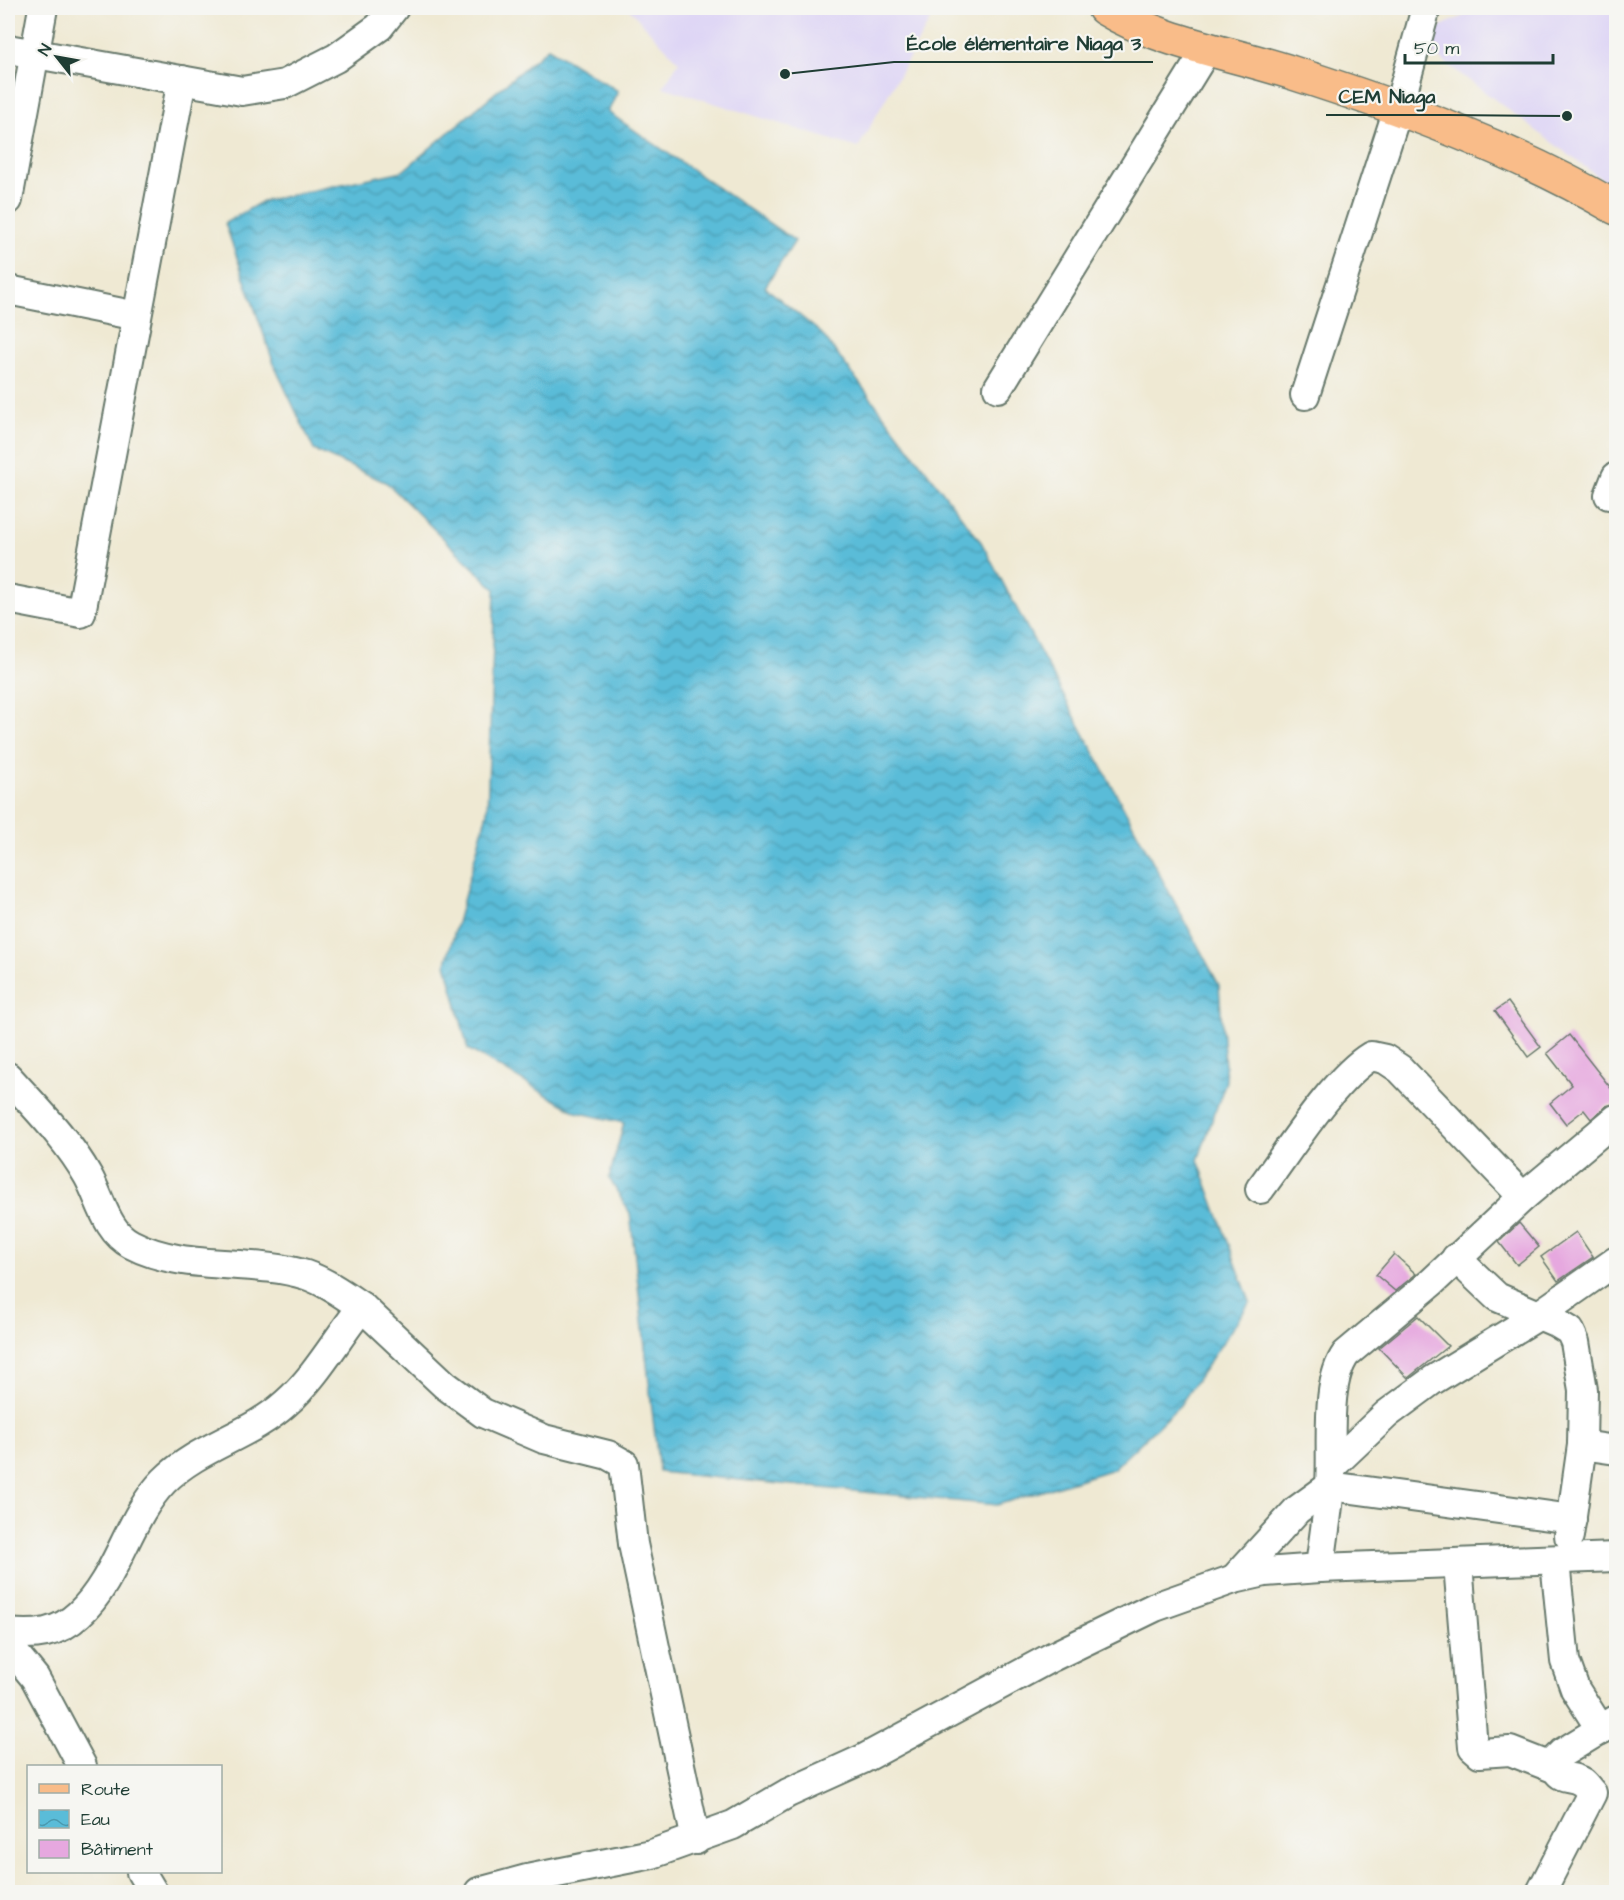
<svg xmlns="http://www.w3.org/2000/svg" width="1624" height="1900" font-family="'Architects Daughter',sans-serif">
  <defs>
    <pattern id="water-waves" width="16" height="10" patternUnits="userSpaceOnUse" patternTransform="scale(1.5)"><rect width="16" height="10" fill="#5abcd8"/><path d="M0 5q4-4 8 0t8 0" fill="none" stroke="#4a9ab0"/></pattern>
  </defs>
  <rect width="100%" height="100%" fill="#f6f6f2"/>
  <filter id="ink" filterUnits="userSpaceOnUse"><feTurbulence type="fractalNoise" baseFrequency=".0167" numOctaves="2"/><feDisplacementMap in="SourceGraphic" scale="12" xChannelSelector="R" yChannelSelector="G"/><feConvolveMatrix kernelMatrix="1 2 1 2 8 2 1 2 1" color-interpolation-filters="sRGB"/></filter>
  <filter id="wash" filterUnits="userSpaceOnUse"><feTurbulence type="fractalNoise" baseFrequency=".008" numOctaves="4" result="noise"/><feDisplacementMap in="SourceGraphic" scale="24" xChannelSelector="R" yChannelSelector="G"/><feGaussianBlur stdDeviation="1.35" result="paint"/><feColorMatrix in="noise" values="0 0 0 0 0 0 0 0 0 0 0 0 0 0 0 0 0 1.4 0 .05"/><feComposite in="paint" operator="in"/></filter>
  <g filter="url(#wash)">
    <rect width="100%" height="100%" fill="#efe9d3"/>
    <g fill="#ded5f5">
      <path d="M 628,8 L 937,8 L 858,148 L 663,87 L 679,62 Z"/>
      <path d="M 1482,8 L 1616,8 L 1616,190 L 1419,43 L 1427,32 Z"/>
    </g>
    <path fill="url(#water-waves)" stroke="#3c7c86" stroke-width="1.5" d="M 548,48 L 618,91 L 608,112 L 795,241 L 765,287 L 821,333 L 981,542 L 1219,985 L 1226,1081 L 1198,1160 L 1250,1302 L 1180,1405 L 1113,1469 L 997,1505 L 659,1472 L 630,1213 L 609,1178 L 624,1123 L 576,1112 L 468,1049 L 446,963 L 487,813 L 495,589 L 387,483 L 314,450 L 275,367 L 225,223 L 263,201 L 403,171 Z"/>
    <g id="blocks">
      <g fill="#e6a8df">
        <path d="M 1508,1002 L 1541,1047 L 1528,1057 L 1495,1011 Z"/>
        <path d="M 1569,1035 L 1617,1096 L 1617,1103 L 1606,1106 L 1591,1119 L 1584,1110 L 1566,1124 L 1550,1103 L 1572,1085 L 1547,1053 Z"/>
        <path d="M 1519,1223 L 1539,1247 L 1517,1265 L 1499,1242 Z"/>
        <path d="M 1576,1232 L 1593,1257 L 1558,1281 L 1541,1257 Z"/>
        <path d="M 1394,1254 L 1416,1274 L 1395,1291 L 1376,1275 Z"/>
        <path d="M 1418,1316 L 1448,1346 L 1408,1378 L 1379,1348 Z"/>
      </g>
    </g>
  </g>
  <g filter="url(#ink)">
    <use href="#blocks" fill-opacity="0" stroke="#68796c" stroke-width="1.5"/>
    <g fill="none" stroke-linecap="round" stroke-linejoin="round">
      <g stroke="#68796c" stroke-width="32">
        <g id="minor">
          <path d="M 8,49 L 242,91 L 285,84 L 336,58 L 379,27 L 394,8"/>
          <path d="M 8,200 L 43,8"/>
          <path d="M 8,290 L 137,316"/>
          <path d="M 998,388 L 1207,49"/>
          <path d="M 1305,395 L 1398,109 L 1426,8"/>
          <path d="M 1609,495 L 1616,477"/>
          <path d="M 8,599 L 81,613 L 182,80"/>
          <path d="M 8,1077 C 35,1107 68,1140 88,1176 C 101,1199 106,1231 131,1244 C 184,1272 251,1258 306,1275 C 326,1282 344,1295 362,1307 C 337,1338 316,1377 286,1403 C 250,1436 199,1446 164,1481 C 127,1519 118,1578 79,1614 C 58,1634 35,1636 8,1633"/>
          <path d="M 1260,1189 C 1288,1152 1333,1079 1371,1056 L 1385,1059 L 1400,1069 L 1523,1197"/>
          <path d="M 1456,1258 L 1497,1297 L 1555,1322 L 1570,1331 L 1575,1342 L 1583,1390 L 1582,1445 L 1569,1536"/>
          <path d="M 362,1307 L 445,1385 L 483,1413 L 544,1439 L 608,1455 L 624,1464 L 633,1544 L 696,1840"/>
          <path d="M 1582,1445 L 1616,1450"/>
          <path d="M 1331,1467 L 1387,1414 L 1433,1380 L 1539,1315 L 1616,1261"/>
          <path d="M 1555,1561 L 1565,1661 L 1575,1689 L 1601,1730"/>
          <path d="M 1458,1564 L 1473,1747 L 1480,1753 L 1510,1751 L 1556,1769"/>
          <path d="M 1320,1568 C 1323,1540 1328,1513 1330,1485 C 1333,1448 1324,1384 1346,1354 L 1432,1282 L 1523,1197 L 1616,1119"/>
          <path d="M 1234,1579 L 1297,1510 L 1330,1486 L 1572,1519"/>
          <path d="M 8,1645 L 35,1678 L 82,1766"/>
          <path d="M 141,1872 L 153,1892"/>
          <path d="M 479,1892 L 527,1879 L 652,1854 L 733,1825 L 788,1793 L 863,1759 L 1052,1657 L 1155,1607 L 1234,1579 L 1265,1572 L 1320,1568 L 1616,1557"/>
          <path d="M 1541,1892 L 1592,1793 C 1589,1790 1585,1784 1582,1782 C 1569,1773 1557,1784 1555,1760 L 1562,1753 L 1616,1720"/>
        </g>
      </g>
      <g stroke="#68796c" stroke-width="36">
        <path id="major" d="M 1104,8 C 1162,43 1229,52 1293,73 C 1403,108 1516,150 1616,208"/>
      </g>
      <use href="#minor" stroke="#fff" stroke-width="28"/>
      <use href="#major" stroke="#f9bc89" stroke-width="33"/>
    </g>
  </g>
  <path fill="none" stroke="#1f3d34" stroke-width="2" d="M785 74L894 62H1153M1567 116L1447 115H1326"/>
  <g fill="#1f3d34" stroke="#f6f6f2" stroke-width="2">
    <circle cx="785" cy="74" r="6"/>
    <circle cx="1567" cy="116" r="6"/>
  </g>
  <g font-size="20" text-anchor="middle" font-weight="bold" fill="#1f3d34" stroke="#f6f6f2" stroke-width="4.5" stroke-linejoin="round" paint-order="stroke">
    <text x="1024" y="50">École élémentaire Niaga 3</text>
    <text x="1387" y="103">CEM Niaga</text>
  </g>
  <rect width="1624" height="1900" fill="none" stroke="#f6f6f2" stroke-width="30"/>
  <rect x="27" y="1765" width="195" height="108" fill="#f6f6f2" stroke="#a0aca6" stroke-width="1.5"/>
  <rect x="39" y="1784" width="30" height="9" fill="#f9bc89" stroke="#a0aca6" stroke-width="1.5"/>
  <text x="81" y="1795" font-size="18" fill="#1f3d34">Route</text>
  <rect x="39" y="1810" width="30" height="18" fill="url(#water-waves)" stroke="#a0aca6" stroke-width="1.5"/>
  <text x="81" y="1825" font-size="18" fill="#1f3d34">Eau</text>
  <rect x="39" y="1840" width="30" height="18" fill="#e6a8df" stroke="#a0aca6" stroke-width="1.5"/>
  <text x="81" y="1855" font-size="18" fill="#1f3d34">Bâtiment</text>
  <g transform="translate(57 57) rotate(301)" stroke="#f6f6f2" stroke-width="4.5" paint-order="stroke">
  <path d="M0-4.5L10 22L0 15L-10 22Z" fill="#1f3d34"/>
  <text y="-9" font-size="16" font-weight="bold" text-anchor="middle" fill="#1f3d34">N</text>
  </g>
  <path d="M1405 54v9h148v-9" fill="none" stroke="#1f3d34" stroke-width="3"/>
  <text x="1414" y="54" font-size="18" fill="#1f3d34" stroke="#f6f6f2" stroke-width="4.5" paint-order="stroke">50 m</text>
</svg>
